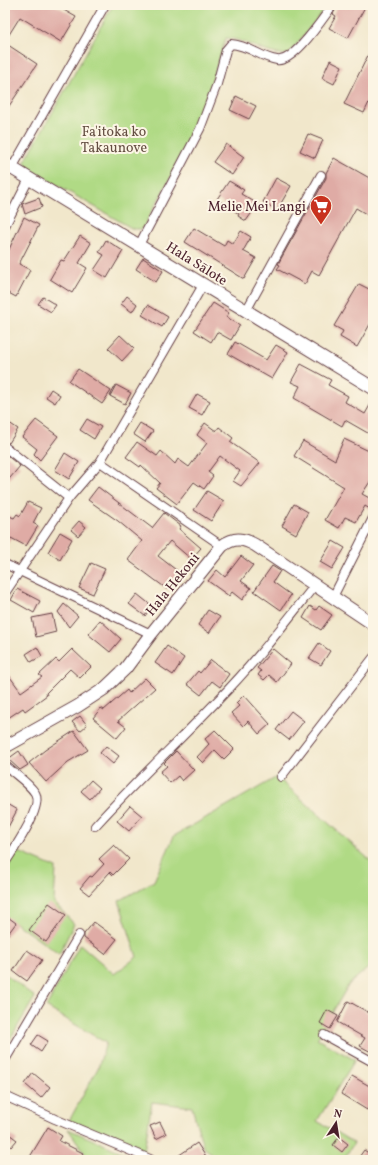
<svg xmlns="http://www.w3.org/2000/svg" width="378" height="1165" font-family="Vollkorn,serif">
  <rect width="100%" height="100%" fill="#fcf5e5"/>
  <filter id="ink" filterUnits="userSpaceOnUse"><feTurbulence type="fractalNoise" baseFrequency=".025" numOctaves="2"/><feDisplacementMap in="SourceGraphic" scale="8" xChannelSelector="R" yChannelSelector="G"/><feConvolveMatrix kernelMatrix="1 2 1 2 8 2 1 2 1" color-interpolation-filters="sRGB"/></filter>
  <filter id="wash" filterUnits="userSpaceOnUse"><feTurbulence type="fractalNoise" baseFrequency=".012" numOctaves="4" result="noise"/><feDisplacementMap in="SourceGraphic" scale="16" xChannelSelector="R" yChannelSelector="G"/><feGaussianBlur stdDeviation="0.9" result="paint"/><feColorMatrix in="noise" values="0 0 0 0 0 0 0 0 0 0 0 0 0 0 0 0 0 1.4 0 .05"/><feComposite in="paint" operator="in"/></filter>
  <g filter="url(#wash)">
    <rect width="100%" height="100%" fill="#f1e7cb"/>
    <g fill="#b0da85" stroke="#7d7c58">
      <path d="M 113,5 L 328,5 L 289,54 C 266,57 250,40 226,38 L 205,102 L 181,159 L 142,229 L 133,229 L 26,167 L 25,161 Z"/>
      <path d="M 277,777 L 373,863 L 373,964 L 349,984 L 317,1039 L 355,1060 L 317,1121 L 354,1143 L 343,1160 L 212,1160 L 215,1156 L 203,1147 L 192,1107 L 152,1102 L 144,1151 L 69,1121 L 98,1068 L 106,1043 L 46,1007 L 80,944 L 114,974 L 137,957 L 119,901 L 154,881 L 174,836 Z"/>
      <path d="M 5,846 L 56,868 L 54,902 L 74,924 L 59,954 L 5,916 Z"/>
      <path d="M 5,974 L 35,997 L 5,1048 Z"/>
      <path d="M 68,1129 L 140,1160 L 81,1160 L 85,1153 Z"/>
    </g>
    <g id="blocks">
      <g fill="#dfaba5">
        <path d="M 5,5 L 55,5 L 76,17 L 61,42 L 20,17 L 5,41 Z"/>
        <path d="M 338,5 L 366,5 L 348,38 L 329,28 L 336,16 L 333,14 Z"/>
        <path d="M 5,43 L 37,64 L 5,112 Z"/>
        <path d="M 373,45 L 373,94 L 364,113 L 344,104 Z"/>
        <path d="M 330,60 L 342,66 L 334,84 L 322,78 Z"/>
        <path d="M 236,96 L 256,106 L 249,119 L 230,110 Z"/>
        <path d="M 308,134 L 323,140 L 315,158 L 300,151 Z"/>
        <path d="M 226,144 L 244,157 L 232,175 L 213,162 Z"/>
        <path d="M 334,158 L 373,180 L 373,218 L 356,208 L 319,275 L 312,271 L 305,284 L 277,269 L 280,265 L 278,264 L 326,178 L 326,173 Z"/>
        <path d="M 276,178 L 291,186 L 277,210 L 263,202 Z"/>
        <path d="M 229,181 L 244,190 L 241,194 L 258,204 L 246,221 L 238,216 L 239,214 L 217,199 Z"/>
        <path d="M 39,198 L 42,207 L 25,214 L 22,204 Z"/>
        <path d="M 24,217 L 39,225 L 19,264 L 30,270 L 16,297 L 5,291 L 5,258 Z"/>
        <path d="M 194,228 L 224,246 L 227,240 L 233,244 L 241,231 L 251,237 L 243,251 L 256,258 L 244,279 L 185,242 Z"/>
        <path d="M 80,236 L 91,243 L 79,263 L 87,268 L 72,293 L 50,279 L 61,260 L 64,261 Z"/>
        <path d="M 106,240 L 123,251 L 107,278 L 94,270 L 104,255 L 99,252 Z"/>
        <path d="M 143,258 L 163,271 L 156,282 L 136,269 Z"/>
        <path d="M 359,284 L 373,291 L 373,319 L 357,347 L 340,337 L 343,331 L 334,326 Z"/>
        <path d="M 127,296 L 137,304 L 132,312 L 121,304 Z"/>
        <path d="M 43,297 L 56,305 L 51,312 L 38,304 Z"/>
        <path d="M 213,303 L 229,313 L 226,317 L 240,325 L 231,340 L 217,332 L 211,342 L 194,331 Z"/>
        <path d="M 148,305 L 168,317 L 162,327 L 142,315 Z"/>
        <path d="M 120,335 L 134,348 L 122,361 L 108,348 Z"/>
        <path d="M 235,342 L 266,360 L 276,345 L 288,352 L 272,379 L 228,354 Z"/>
        <path d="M 301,364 L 331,380 L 328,385 L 348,396 L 345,402 L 365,414 L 373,400 L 373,436 L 345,420 L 342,426 L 294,398 L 300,386 L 291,382 Z"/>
        <path d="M 78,369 L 111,391 L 102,404 L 69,381 Z"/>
        <path d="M 116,385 L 131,393 L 125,404 L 110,396 Z"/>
        <path d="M 51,389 L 60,395 L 55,403 L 46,397 Z"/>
        <path d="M 197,394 L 210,401 L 202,415 L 189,408 Z"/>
        <path d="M 87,419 L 101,427 L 94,439 L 80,430 Z"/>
        <path d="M 5,420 L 18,429 L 9,443 L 5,442 Z"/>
        <path d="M 36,420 L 58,436 L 40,460 L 34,454 L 37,449 L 22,437 Z"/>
        <path d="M 140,423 L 153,431 L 145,442 L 133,434 Z"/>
        <path d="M 205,423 L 216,431 L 219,427 L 233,438 L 230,442 L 260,463 L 241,486 L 233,481 L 240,471 L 220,456 L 208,472 L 213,476 L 204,489 L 194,482 L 177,504 L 156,488 L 160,483 L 141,465 L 140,467 L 126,457 L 137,442 L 157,456 L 161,451 L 175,464 L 178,459 L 189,467 L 207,443 L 197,435 Z"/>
        <path d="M 344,439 L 373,453 L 373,477 L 362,494 L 373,500 L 373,504 L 370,509 L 365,506 L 356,522 L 345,517 L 339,528 L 325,520 L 344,487 L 294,456 L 303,441 L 335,460 Z"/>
        <path d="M 65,453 L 79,462 L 69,479 L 55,470 Z"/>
        <path d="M 5,454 L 20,466 L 5,484 Z"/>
        <path d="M 98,487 L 152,528 L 164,513 L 181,526 L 179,529 L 201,548 L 191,559 L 170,541 L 158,556 L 180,573 L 167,589 L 128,560 L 142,541 L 118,521 L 88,500 Z"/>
        <path d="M 207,491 L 224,501 L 211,521 L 194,510 Z"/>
        <path d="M 28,502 L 41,508 L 33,523 L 38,526 L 26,546 L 11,538 L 5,548 L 5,514 L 14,518 L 17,514 L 20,516 Z"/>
        <path d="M 294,504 L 308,512 L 296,534 L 282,526 Z"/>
        <path d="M 79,521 L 86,527 L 78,536 L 71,530 Z"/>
        <path d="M 60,532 L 72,539 L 60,560 L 48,552 Z"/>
        <path d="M 333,541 L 345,548 L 332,569 L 320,562 Z"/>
        <path d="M 241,556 L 253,565 L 241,581 L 251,588 L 242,600 L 232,592 L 229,596 L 208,581 L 217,570 L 225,577 Z"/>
        <path d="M 91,563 L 105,569 L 93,594 L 79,588 Z"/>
        <path d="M 272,566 L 280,571 L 273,582 L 291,595 L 281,610 L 254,591 Z"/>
        <path d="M 17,589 L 40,601 L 34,613 L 11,600 Z"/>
        <path d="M 137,594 L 152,606 L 145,616 L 129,604 Z"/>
        <path d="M 64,604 L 78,616 L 69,627 L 58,612 Z"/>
        <path d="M 310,606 L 316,610 L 319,606 L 332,615 L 321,630 L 303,618 Z"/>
        <path d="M 208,610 L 220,617 L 209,633 L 198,625 Z"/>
        <path d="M 52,614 L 56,632 L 36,637 L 32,618 Z"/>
        <path d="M 100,620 L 121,639 L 110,652 L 88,634 Z"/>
        <path d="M 319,643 L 330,651 L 321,665 L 309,658 Z"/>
        <path d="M 167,646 L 184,658 L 173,675 L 155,663 Z"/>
        <path d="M 37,647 L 42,656 L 31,662 L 26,654 Z"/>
        <path d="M 72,649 L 91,667 L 80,678 L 70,669 L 46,693 L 47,695 L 25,711 L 23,708 L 5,720 L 5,670 L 21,692 L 42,677 L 39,675 L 56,659 L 59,662 Z"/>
        <path d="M 273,649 L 291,664 L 277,682 L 269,675 L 264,680 L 258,675 L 261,671 L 257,668 Z"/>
        <path d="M 211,660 L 229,674 L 220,687 L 212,681 L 201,695 L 187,684 L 198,671 L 200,673 Z"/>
        <path d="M 145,678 L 155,688 L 118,721 L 126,727 L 117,738 L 93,718 L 101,708 L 104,710 L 127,690 L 129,693 Z"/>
        <path d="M 244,695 L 270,724 L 259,734 L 248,721 L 243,726 L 231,713 L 239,706 L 236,703 Z"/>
        <path d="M 291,711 L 304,721 L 289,740 L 276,730 Z"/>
        <path d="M 80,716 L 87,725 L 80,731 L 72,722 Z"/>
        <path d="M 215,730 L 234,749 L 224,759 L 215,750 L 203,763 L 197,757 L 209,744 L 205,739 Z"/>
        <path d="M 74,731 L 88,750 L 68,762 L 46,782 L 29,763 L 45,750 Z"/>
        <path d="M 106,746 L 119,756 L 113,764 L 100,753 Z"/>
        <path d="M 19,751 L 28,765 L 20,770 L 8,759 Z"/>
        <path d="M 176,751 L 194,770 L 182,781 L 178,776 L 170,783 L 160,772 L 167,766 L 164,763 Z"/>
        <path d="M 91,780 L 100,788 L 90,799 L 81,791 Z"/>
        <path d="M 5,803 L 17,810 L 5,833 Z"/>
        <path d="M 130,806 L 142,816 L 129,831 L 117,821 Z"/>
        <path d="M 114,845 L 129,859 L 113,875 L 110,872 L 89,895 L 80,888 L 90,876 L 92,877 L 104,864 L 99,859 Z"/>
        <path d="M 49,903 L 66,915 L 46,942 L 29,930 Z"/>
        <path d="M 5,915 L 16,923 L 5,938 Z"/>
        <path d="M 94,922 L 117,939 L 105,954 L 84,938 L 84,934 Z"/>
        <path d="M 27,950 L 42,960 L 27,981 L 13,971 Z"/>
        <path d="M 348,1001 L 373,1015 L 373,1053 L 360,1046 L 365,1038 L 337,1022 Z"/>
        <path d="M 327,1010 L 338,1016 L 330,1029 L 320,1023 Z"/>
        <path d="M 38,1035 L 48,1041 L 41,1052 L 31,1045 Z"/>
        <path d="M 33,1073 L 50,1087 L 41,1098 L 25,1084 Z"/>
        <path d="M 352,1076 L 373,1088 L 373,1100 L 367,1110 L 341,1094 Z"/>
        <path d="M 160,1122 L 166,1134 L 156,1139 L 150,1126 Z"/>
        <path d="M 48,1127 L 62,1136 L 59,1141 L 83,1153 L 79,1160 L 28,1160 Z"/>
        <path d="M 5,1131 L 17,1140 L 11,1147 L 5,1142 Z"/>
        <path d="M 339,1137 L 348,1144 L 342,1152 L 333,1145 Z"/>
        <path d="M 197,1143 L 206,1157 L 201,1160 L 172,1160 Z"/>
        <path d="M 364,1150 L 373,1156 L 373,1160 L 357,1160 Z"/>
      </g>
    </g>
  </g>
  <g filter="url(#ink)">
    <use href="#blocks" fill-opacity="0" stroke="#633d43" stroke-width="1"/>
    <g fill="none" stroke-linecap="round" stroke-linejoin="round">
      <g stroke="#633d43" stroke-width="10">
        <g id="street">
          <path d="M 12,168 L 105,5"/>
          <path d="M 5,226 L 29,179"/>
          <path d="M 139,245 L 200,129 L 217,84 L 226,50 L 231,44 C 249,45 261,58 277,60 C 294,63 323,18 333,5"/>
          <path d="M 246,311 L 321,175"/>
          <path d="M 5,447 L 69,498"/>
          <path d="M 100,462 L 222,546"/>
          <path d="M 5,564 L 151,634"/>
          <path d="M 5,593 L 69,498 L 100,462 L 203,285"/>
          <path d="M 333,597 L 373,518"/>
          <path d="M 5,765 C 14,774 28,782 35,793 C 44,807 13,850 5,863"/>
          <path d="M 281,777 L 373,658"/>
          <path d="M 95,826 C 135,782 178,742 219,699 C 254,664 284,624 315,585"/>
          <path d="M 324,1035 L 373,1062"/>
          <path d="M 5,1060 L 79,935"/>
          <path d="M 5,1096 L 55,1119 L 150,1159"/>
        </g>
      </g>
      <g stroke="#633d43" stroke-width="14">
        <g id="secondary">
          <path d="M 5,164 L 373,388"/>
          <path d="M 5,747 L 78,706 L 104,689 L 125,669 L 151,634 L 222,546 C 234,537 243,538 255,545 L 373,624"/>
        </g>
      </g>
      <use href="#street" stroke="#fff" stroke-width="8"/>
      <use href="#secondary" stroke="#fff" stroke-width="12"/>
    </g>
  </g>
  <defs>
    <g id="supermarket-pin" transform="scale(1.15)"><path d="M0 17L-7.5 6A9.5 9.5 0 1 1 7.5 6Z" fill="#c8321e" stroke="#fcf5e5"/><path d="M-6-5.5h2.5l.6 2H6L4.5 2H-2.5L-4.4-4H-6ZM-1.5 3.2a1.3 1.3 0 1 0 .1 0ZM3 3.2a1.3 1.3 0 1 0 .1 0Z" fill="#fff"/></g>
  </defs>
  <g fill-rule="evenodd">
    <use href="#supermarket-pin" x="321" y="206"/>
  </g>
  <g text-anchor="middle" stroke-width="4" stroke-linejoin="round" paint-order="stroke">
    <g font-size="14" fill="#644e42" stroke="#fcf5e5">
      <text x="114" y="136">Fa'itoka ko<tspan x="114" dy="16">Takaunove</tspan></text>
    </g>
    <g font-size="14" fill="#4a1f2b" stroke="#fcf5e5" text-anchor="end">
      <text x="306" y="211">Melie Mei Langi</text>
    </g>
    <g font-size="14" fill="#4a1f2b" stroke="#fcf5e5">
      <text transform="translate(197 263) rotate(32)" y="5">Hala Sālote</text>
      <text transform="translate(172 584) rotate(-51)" y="5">Hala Hekoni</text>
    </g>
  </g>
  <rect width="378" height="1165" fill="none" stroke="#fcf5e5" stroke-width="20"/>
  <g transform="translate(336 1123) rotate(12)" stroke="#fcf5e5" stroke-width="3" paint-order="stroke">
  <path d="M0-3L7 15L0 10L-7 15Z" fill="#4a1f2b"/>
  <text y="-6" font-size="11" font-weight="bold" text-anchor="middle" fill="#4a1f2b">N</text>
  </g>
</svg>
